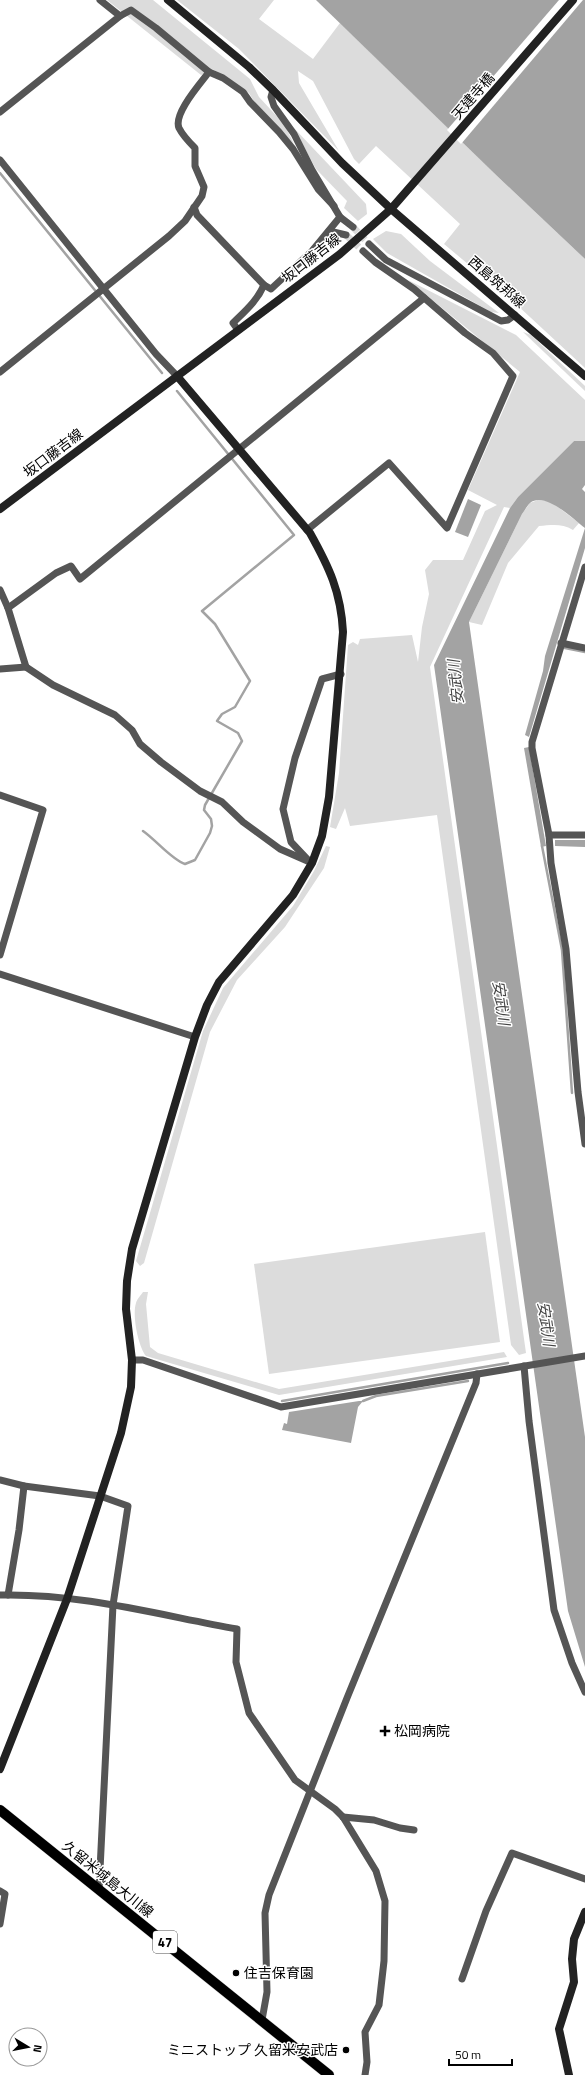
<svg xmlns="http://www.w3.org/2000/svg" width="585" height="2075" font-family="'Titillium Web','Noto Sans JP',sans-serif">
  <rect width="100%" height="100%" fill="#fff"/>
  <g fill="#dcdcdc">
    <path d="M 107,0 L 153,0 L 250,79 L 259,97 L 284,124 L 294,144 L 258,108 L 249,93 L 212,69 L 201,75 Z"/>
    <path d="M 177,0 L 274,0 L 259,19 L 313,59 L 340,23 L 496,175 L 585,259 L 585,368 L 517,305 L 444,244 L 460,224 L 376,146 L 359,164 L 354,159 L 313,81 L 298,71 L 299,83 L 339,151 L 239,49 Z"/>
    <path d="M 293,127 L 366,204 L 367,214 L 358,221 L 344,208 L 347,201 L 316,169 Z"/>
    <path d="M 386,231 L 401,234 L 430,261 L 499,313 L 491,312 L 387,253 L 373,239 Z"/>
    <path d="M 408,280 L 516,335 L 585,400 L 585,441 L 574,441 L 518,497 L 510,508 L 504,507 L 430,667 L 526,1353 L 519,1355 L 511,1345 L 437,815 L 350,826 L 345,808 L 336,829 L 330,827 L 339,773 L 348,645 L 353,642 L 358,645 L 360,639 L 412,635 L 418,662 L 422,627 L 429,594 L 425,570 L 433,560 L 463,560 L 485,511 L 497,505 L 468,490 L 520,372 Z"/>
    <path d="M 523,332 L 531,335 L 585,386 L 585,391 Z"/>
    <path d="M 538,500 L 550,501 L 579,523 L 573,530 C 562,523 551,525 539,526 L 508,563 L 482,625 L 469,622 L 522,514 L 530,503 Z"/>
    <path d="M 326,846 L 330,847 L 324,868 L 285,927 L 237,980 L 210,1032 L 144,1263 L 140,1266 L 136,1261 L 203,1031 L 223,988 L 293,906 L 314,871 Z"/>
    <path d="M 485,1232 L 500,1342 L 269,1374 L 254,1264 Z"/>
    <path d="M 143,1292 L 148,1292 L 146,1304 L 150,1347 L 158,1353 L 279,1389 L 504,1352 L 507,1357 L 279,1395 L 146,1356 C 138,1346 132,1315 136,1303 C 137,1299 141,1295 143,1292 Z"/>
  </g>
  <g fill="#a3a3a3">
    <path d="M 316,0 L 585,0 L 585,259 L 496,175 Z"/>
    <path d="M 574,441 L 585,441 L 585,485 L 582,489 L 585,492 L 585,548 L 529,737 L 525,735 L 543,671 L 545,656 L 585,528 C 573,519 545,491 530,503 C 527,506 525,510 522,514 L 469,622 L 585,1437 L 585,1667 L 568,1611 L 434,665 L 510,508 L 518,497 Z"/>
    <path d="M 468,499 L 481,505 L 468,537 L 455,532 Z"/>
    <path d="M 529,747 L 546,846 L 541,847 L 524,748 Z"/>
    <path d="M 555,840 L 585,840 L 585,847 L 555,846 Z"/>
    <path d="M 359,1401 L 363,1401 L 358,1407 L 351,1443 L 282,1430 L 284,1423 L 287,1424 L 289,1412 Z"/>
  </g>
  <path fill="#fff" d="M 559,0 L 583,0 L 461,144 L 447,130 Z"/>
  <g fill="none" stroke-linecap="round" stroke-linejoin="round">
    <g stroke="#a3a3a3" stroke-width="2.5">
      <path d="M 0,173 L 162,373"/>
      <path d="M 565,648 L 585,652"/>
      <path d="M 143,831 C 156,840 172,860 185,864 L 195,860 L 210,833 L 212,826 L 211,819 L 204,810 L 205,805 L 242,741 L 238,733 L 217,721 L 222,714 L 235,707 L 250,681 L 215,624 L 202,611 L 294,535 L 177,391"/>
      <path d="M 542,846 L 562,950 L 572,1093"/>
      <path d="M 282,1401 L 508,1363"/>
      <path d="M 363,1401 L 376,1396 L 468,1381"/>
    </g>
    <g stroke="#d9d9d9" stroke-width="7" stroke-dasharray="7 3.5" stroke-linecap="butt">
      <path d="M 353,227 L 369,244"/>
      <path d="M 346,235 L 363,251"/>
    </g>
    <g stroke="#dbdbdb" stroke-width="11">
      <path id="primary" d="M 0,1810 L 329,2075"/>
    </g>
    <g stroke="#555" stroke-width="7">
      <path d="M 120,16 L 131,10 L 156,28 L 209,72 L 223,78 L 243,92 L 250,102 L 279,132 L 293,149 L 318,189 L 334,206"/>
      <path d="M 273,90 L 271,97 L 274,106 L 294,134 L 312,170 L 340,217 L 353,227"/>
      <path d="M 0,112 L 120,16 L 100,0"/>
      <path d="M 0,160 L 156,354 L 177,376"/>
      <path d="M 194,207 L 197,215 L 264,285 L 271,289 L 312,251 L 340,217"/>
      <path d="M 329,231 L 346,235"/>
      <path d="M 369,244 L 386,260 L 501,321 L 508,320 L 515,315"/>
      <path d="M 238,330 L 233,323 C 245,311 257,301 264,285"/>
      <path d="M 0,372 L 169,236 L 185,221 L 202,196 L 204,187 L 195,166 L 195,148 C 189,142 183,136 179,128 C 173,114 200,84 209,72"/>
      <path d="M 307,530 L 389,463 L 447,528 L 513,376 L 493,353 L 465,333 L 414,289 L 375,262 L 363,251"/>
      <path d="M 585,567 L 532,742 L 532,748 L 549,835 L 551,863 L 566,949 L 578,1092 L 585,1144"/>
      <path d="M 0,590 L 8,608 L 26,667 L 53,685 L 115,715 L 132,730 L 140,744 L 161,762 L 200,791 L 222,802 L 243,822 L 280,849 L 312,863"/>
      <path d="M 8,608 L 56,573 L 71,566 L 80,579 L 424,298"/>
      <path d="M 561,643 L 585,648"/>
      <path d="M 0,669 L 26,667"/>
      <path d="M 0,795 L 43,810 L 0,955"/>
      <path d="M 549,835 L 585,835"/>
      <path d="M 308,860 L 291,842 L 283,809 L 295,758 L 322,679 L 341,674"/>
      <path d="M 0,974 L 195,1037"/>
      <path d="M 132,1360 L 143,1360 L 281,1407 L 585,1356"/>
      <path d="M 524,1366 L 529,1421 L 554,1610 L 572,1663 L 585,1692"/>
      <path d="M 0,1480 L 24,1486 L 100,1496 L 128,1506 L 113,1605 L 99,1890"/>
      <path d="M 0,1595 C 80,1593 159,1615 237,1629 L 236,1662 L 249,1713 L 295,1780 L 335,1809 L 343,1817 L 376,1871 L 385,1901 L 384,1961 L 379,2005 L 365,2032 L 367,2062 L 365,2075"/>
      <path d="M 8,1595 L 19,1530 L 24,1486"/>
      <path d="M 343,1817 L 374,1820 L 400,1828 L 414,1830"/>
      <path d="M 0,1891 L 5,1894 L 0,1924"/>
      <path d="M 462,1979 L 486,1911 L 512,1853 L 585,1879"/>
      <path d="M 262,2020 L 267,1992 L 265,1913 L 269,1895 L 347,1698 L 476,1383 L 477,1374"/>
    </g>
    <g stroke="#222" stroke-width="8">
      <path d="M 168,0 L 249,67 L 273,90 L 342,163 L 391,209 L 585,376"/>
      <path d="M 0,509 L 340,254 L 391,209 L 573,0"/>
      <path d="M 0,1769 L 67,1599 L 121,1433 L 131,1387 L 132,1360 L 126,1309 L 127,1281 L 132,1249 L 195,1037 L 207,1005 L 219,982 L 293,895 L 312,863 L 322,836 L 329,797 L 343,632 C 341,592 329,567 310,533 L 177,376"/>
      <path d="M 569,2075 L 559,2029 L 574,1982 L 572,1959 L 574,1939 L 585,1912"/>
    </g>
    <use href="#primary" stroke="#000" stroke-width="10"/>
  </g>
  <g fill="#000" stroke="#fff" stroke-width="1.5">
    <path d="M383 1725h4v4h4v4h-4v4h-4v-4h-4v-4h4z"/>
    <circle cx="236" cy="1973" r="4"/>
    <circle cx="346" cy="2050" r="4"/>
  </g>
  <g text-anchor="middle" stroke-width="3" stroke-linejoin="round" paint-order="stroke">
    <rect fill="#fff" stroke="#4c4c4c" stroke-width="1" x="153" y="1931" width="24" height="22" rx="3"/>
    <g font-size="13" font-weight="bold" fill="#000">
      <text x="165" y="1947">47</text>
    </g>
    <g font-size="14" fill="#000" stroke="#fff">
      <text transform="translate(473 96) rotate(-49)" y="5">天建寺橋</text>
      <text transform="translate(311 258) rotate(-38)" y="5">坂口藤吉線</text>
      <text transform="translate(497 282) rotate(41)" y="5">西島筑邦線</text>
      <text transform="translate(53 453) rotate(-37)" y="5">坂口藤吉線</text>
      <text transform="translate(108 1879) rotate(39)" y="5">久留米城島大川線</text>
    </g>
    <g font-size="14" fill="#000" stroke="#fff" text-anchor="start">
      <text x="394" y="1736">松岡病院</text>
      <text x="244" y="1978">住吉保育園</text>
      <text x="338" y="2055" text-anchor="end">ミニストップ 久留米安武店</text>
    </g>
    <g font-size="15" font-style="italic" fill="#444" stroke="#fff">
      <text transform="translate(456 682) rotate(-96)" y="5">安武川</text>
      <text transform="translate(501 1003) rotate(82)" y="5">安武川</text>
      <text transform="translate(546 1324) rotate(82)" y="5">安武川</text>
    </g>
  </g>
  <g transform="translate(28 2047) rotate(100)"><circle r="19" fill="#ffffff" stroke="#999999"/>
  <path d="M0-3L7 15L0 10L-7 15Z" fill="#000000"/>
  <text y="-6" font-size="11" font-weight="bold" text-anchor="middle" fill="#000000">N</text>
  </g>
  <path d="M449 2059v6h63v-6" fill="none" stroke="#000000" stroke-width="2"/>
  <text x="455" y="2059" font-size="12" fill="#000000" stroke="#ffffff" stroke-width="3" paint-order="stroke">50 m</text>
</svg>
